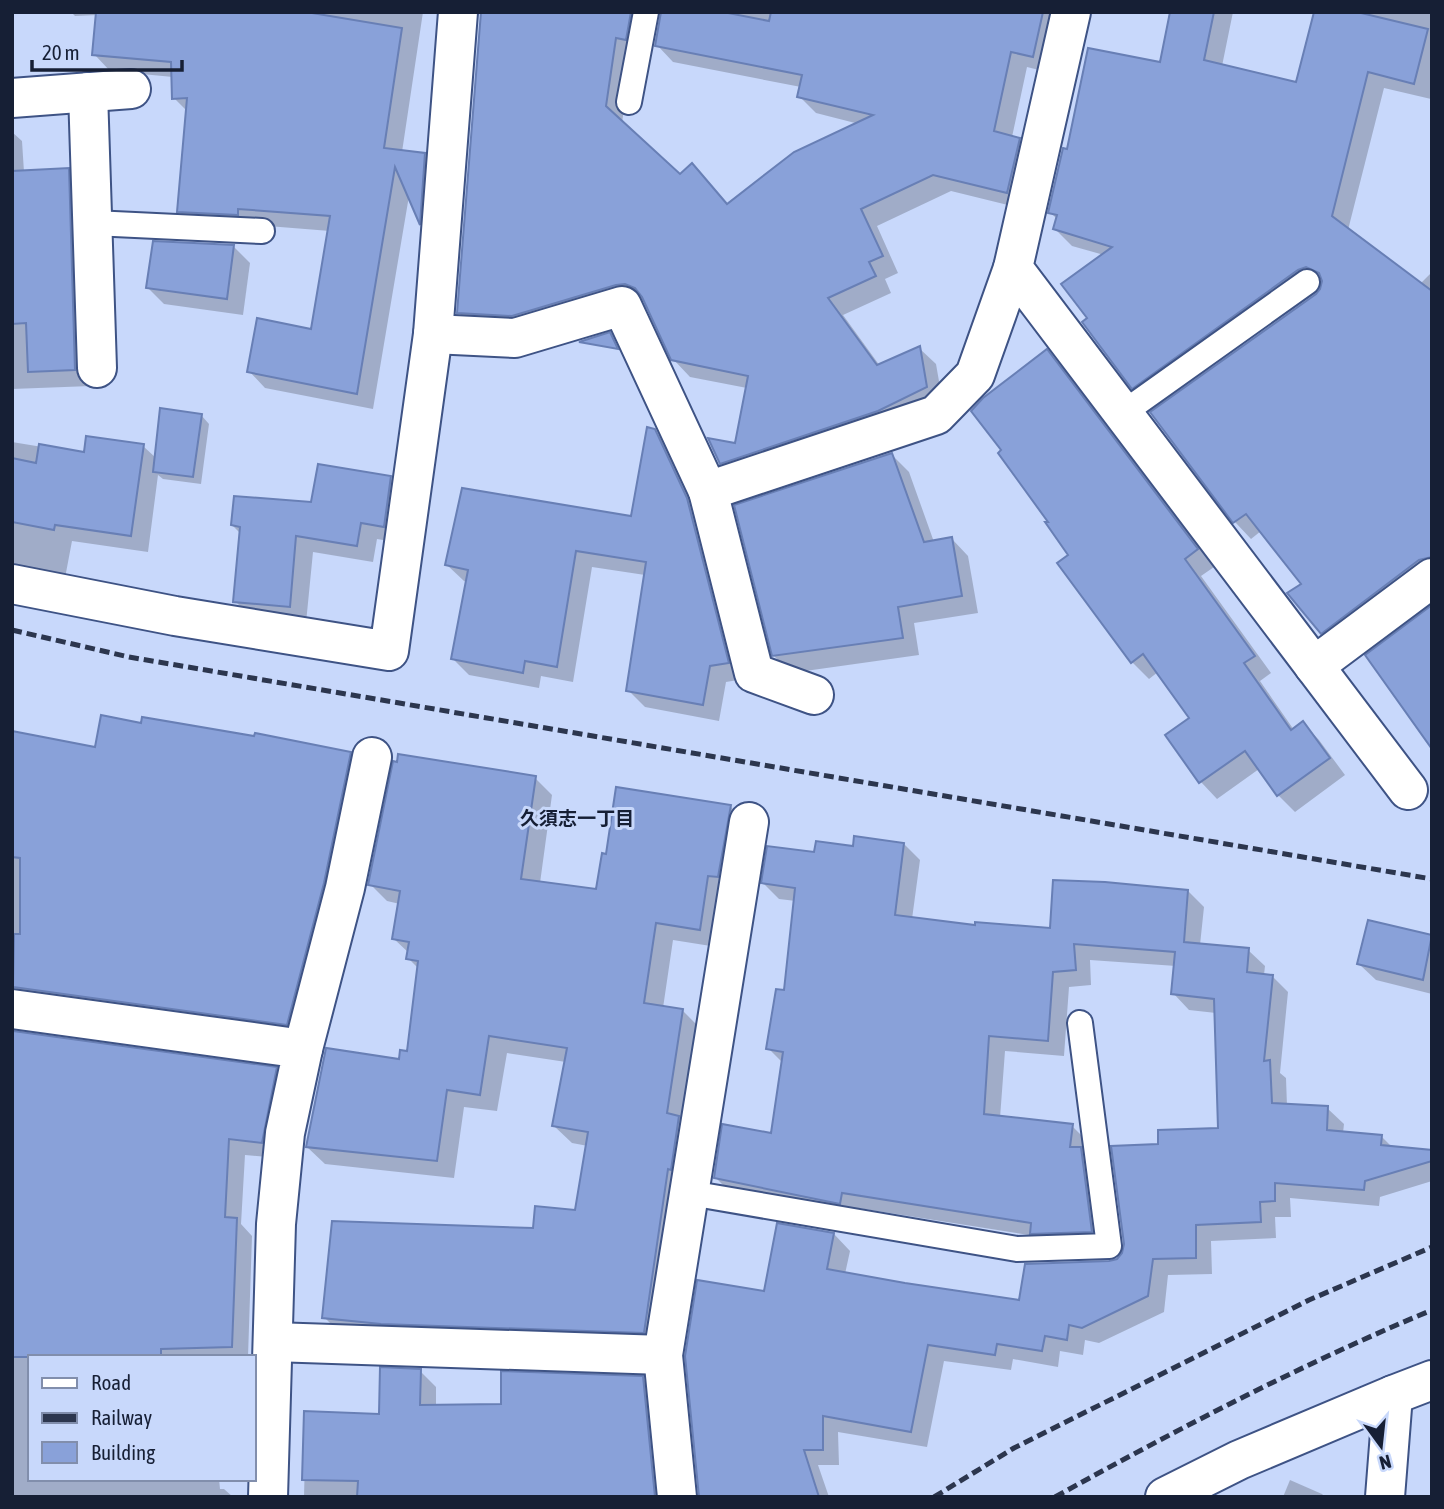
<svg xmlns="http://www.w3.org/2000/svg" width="1444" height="1509" font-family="'Asap Condensed','Noto Sans JP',sans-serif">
  <rect width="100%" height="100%" fill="#c8d8fb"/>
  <g fill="#0003" fill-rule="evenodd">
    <path d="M 71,12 L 423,12 L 402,152 L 424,155 L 441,172 L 436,239 L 421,224 L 409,196 L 373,409 L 265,388 L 249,371 L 313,331 L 330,231 L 255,225 L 195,228 L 179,211 L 188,112 L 174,98 L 173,77 L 110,71 L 94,54 L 97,15 L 75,16 Z"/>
    <path d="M 483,12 L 1064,12 L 1051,73 L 1027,67 L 1012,137 L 1019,139 L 1036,156 L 1024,209 L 951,191 L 877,226 L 898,273 L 885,279 L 891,293 L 843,315 L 880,366 L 919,348 L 936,364 L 943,404 L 738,480 L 721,463 L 736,445 L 747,388 L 690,377 L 673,359 L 646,302 L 633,301 L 475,329 L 458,312 ZM 662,14 L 657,45 L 673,62 L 801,87 L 799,96 L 816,113 L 859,124 L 728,205 L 692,166 L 680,176 L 622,123 L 632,54 L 652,18 Z"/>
    <path d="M 1172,12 L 1233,12 L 1222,66 L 1298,84 L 1316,12 L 1432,12 L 1431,99 L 1384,88 L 1348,230 L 1420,284 L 1432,272 L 1432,580 L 1339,649 L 1322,632 L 1303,584 L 1261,531 L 1251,539 L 1235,522 L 1152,413 L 1317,295 L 1323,288 L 1322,283 L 1150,404 L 1133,387 L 1090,318 L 1104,255 L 1072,246 L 1055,229 L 1058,220 L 1050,212 L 1069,151 L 1161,64 Z"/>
    <path d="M 12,132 L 22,141 L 24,172 L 68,170 L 85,186 L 91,386 L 12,389 Z"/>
    <path d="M 233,246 L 250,263 L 243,315 L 164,304 L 148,288 Z"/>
    <path d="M 1047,351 L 1063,368 L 1214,567 L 1201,576 L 1271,673 L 1260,681 L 1294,730 L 1303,723 L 1319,740 L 1345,775 L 1295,812 L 1278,795 L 1259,769 L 1217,799 L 1201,782 L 1167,735 L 1191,718 L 1158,672 L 1149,679 L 1132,662 L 1052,523 Z"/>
    <path d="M 201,415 L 209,424 L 201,484 L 163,479 L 158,475 L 148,552 L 72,541 L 65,578 L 12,568 L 12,442 L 85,454 L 143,446 L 156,458 Z"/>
    <path d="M 654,430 L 671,447 L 703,516 L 744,679 L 726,682 L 719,721 L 645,707 L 628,690 L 645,575 L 592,567 L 573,682 L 541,676 L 539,688 L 469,675 L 453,659 L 467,582 L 464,581 L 447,565 L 632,518 Z"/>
    <path d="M 892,455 L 909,472 L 934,542 L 952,539 L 968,556 L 978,613 L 914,623 L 919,655 L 791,673 L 774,656 Z"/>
    <path d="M 390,478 L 407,495 L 401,543 L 377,539 L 373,562 L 313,552 L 306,623 L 252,618 L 235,601 L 241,534 L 232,525 L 313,504 Z"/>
    <path d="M 12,733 L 97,749 L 350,754 L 366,770 L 303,1040 L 31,1003 L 15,987 L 15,956 L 12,956 Z"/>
    <path d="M 535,778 L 552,795 L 540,883 L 598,891 L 730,806 L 747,824 L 717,947 L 673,940 L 663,1008 L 682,1010 L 700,1028 L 661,1349 L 342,1335 L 324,1317 L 577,1212 L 588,1146 L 572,1143 L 554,1126 L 566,1062 L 507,1053 L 497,1111 L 464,1107 L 454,1178 L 325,1164 L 307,1147 L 408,1053 L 419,969 L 408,958 L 409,953 L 394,939 L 400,904 L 387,901 L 370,884 Z"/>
    <path d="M 904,844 L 920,860 L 912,919 L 977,926 L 1051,930 L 1188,891 L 1204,907 L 1200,945 L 1248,950 L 1265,966 L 1264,975 L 1272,976 L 1288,992 L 1280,1073 L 1286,1078 L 1287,1106 L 1327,1108 L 1344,1124 L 1343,1133 L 1381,1136 L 1393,1148 L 1432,1152 L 1432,1181 L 1380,1197 L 1379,1206 L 1290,1198 L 1291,1217 L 1275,1217 L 1276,1238 L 1211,1241 L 1212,1274 L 1168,1275 L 1164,1312 L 1099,1343 L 1085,1340 L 1083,1355 L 1060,1351 L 1058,1367 L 1013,1359 L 1011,1370 L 944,1361 L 927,1447 L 838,1432 L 839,1465 L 818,1465 L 829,1497 L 700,1497 L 766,1293 L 834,1234 L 850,1251 L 845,1274 L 1021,1302 L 1119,1259 L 1124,1252 L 1160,1145 L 1219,1130 L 1216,1013 L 1189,1010 L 1173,993 L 1176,966 L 1090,960 L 1091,985 L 1069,987 L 1064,1056 L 1005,1051 L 1000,1118 L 1072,1126 L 1088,1142 L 1107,1247 L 1048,1249 L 1035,1236 L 858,1208 L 856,1219 L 732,1194 L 716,1178 L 772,1135 L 783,1063 L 768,1048 L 786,992 L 796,901 L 779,899 L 763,883 L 816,854 L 855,848 Z"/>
    <path d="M 1369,922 L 1432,936 L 1432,994 L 1376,980 L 1359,964 Z"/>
    <path d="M 12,1036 L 276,1069 L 292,1085 L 278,1158 L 245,1155 L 241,1224 L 252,1236 L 248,1357 L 30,1357 L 30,1479 L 219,1479 L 220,1489 L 224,1489 L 233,1497 L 12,1497 Z"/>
    <path d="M 420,1371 L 436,1387 L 436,1407 L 503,1406 L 642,1378 L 659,1394 L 669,1497 L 304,1497 L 306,1413 L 380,1415 Z"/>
    <path d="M 1290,1480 L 1322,1494 L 1325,1497 L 1283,1497 Z"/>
  </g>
  <g fill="#89a1d9" stroke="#687fb5" stroke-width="2">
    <path d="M 96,12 L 306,12 L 402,28 L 384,148 L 425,153 L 420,225 L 395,167 L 357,394 L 247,372 L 257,318 L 311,329 L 330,216 L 238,209 L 238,215 L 177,212 L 187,98 L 172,99 L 171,62 L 92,55 Z"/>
    <path d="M 481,12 L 631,12 L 626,40 L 616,38 L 606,106 L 680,174 L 692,163 L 727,204 L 794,152 L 873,115 L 797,97 L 802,75 L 655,46 L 661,12 L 723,12 L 769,21 L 771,12 L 1043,12 L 1033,57 L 1011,52 L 994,131 L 1020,138 L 1007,193 L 933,175 L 861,209 L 883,256 L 869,262 L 876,276 L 828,298 L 877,365 L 920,346 L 927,387 L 878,411 L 720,464 L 708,438 L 735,443 L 748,376 L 671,360 L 642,297 L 635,288 L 625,284 L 616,285 L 512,316 L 457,313 Z"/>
    <path d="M 1170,12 L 1214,12 L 1204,60 L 1296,82 L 1314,12 L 1357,12 L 1428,29 L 1414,84 L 1368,72 L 1332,216 L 1432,291 L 1432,557 L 1419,560 L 1321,634 L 1287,593 L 1301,584 L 1246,514 L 1233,523 L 1150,412 L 1316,294 L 1320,289 L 1322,281 L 1319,273 L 1306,267 L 1298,270 L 1132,389 L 1082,322 L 1087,318 L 1061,284 L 1112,247 L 1053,229 L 1057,215 L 1048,213 L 1063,148 L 1067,149 L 1088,48 L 1160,62 Z"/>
    <path d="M 69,168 L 75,370 L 28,372 L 26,323 L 12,324 L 12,171 Z"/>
    <path d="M 153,241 L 234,245 L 227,299 L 146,288 Z"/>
    <path d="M 610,332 L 618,349 L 579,342 Z"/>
    <path d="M 1047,349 L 1198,549 L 1185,559 L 1255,656 L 1244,663 L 1291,730 L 1303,721 L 1330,758 L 1277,796 L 1245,751 L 1199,783 L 1165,735 L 1189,718 L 1143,654 L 1131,663 L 1057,563 L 1068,555 L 1045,522 L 1048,522 L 998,453 L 1001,450 L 971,411 L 983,398 Z"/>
    <path d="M 160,408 L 202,414 L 193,477 L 153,472 Z"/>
    <path d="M 647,427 L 655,429 L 687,498 L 729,663 L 710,666 L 703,705 L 626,691 L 646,562 L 576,551 L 557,667 L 525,661 L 523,673 L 451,659 L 468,570 L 445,565 L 462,488 L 631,516 Z"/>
    <path d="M 86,436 L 144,444 L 131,536 L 55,525 L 54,530 L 12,522 L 12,458 L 36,463 L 39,444 L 84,452 Z"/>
    <path d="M 892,453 L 924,542 L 952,537 L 962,596 L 898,607 L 903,638 L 772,656 L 734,505 Z"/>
    <path d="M 318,464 L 391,476 L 384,527 L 361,523 L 357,546 L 296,536 L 290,607 L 233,602 L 240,527 L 231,525 L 234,496 L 311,502 Z"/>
    <path d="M 1432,605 L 1432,749 L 1365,655 Z"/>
    <path d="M 101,715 L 141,723 L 142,717 L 254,736 L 255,733 L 351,752 L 324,883 L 287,1025 L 13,987 L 14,934 L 20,934 L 20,858 L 12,857 L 12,731 L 95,747 Z"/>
    <path d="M 398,754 L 536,776 L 521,879 L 596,889 L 602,853 L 606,854 L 616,787 L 731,805 L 718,877 L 708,876 L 700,930 L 656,923 L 644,1003 L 683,1009 L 667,1113 L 679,1116 L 671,1170 L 668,1169 L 644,1333 L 381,1324 L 322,1318 L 332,1221 L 533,1228 L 535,1206 L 575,1210 L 588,1132 L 552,1126 L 567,1048 L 489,1036 L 480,1095 L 447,1090 L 437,1161 L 306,1147 L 326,1048 L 399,1059 L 400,1050 L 407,1051 L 418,961 L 406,959 L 409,942 L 392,939 L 400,891 L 368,885 L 393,761 L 397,762 Z"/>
    <path d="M 854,836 L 904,843 L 895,915 L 975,925 L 975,922 L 1050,928 L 1053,880 L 1105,882 L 1188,890 L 1184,942 L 1249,948 L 1247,972 L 1273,975 L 1264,1061 L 1270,1060 L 1272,1103 L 1328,1106 L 1327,1130 L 1382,1135 L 1381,1145 L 1432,1150 L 1432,1161 L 1365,1181 L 1364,1190 L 1275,1183 L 1275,1201 L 1260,1202 L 1261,1222 L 1196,1225 L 1196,1258 L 1153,1259 L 1148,1296 L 1082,1328 L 1069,1325 L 1067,1340 L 1045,1336 L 1042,1351 L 997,1344 L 995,1355 L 928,1345 L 911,1432 L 823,1416 L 823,1450 L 804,1450 L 819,1497 L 699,1497 L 685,1356 L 697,1280 L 764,1291 L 777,1223 L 834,1233 L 827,1269 L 905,1283 L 1019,1300 L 1025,1264 L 1109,1261 L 1117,1259 L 1122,1253 L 1124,1244 L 1111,1146 L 1158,1144 L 1158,1130 L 1218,1128 L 1214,999 L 1171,994 L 1175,952 L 1074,944 L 1076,970 L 1053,972 L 1048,1041 L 989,1036 L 984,1114 L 1073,1124 L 1070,1147 L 1081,1147 L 1092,1232 L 1030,1234 L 1031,1223 L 842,1193 L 840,1204 L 714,1178 L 722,1124 L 771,1133 L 783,1052 L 766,1049 L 776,989 L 784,990 L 795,888 L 761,883 L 767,846 L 814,852 L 816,841 L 853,846 Z"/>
    <path d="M 1368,920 L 1432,935 L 1423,980 L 1357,964 Z"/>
    <path d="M 13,1031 L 277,1067 L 262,1143 L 229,1139 L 225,1217 L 237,1218 L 232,1347 L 161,1349 L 161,1357 L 12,1357 Z"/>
    <path d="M 380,1367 L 421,1369 L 420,1405 L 501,1404 L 501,1371 L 643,1376 L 655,1497 L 357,1497 L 358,1481 L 302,1480 L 304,1411 L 379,1414 Z"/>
  </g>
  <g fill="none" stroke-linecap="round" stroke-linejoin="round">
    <g stroke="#3e5385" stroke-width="28">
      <g id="service">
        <path d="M 629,102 L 646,12"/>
        <path d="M 93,223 L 262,231"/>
        <path d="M 1123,413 L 1307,282"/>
        <path d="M 690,1193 L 1017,1249 L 1109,1246 L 1080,1023"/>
      </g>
    </g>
    <g stroke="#3e5385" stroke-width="42">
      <g id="minor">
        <path d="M 1071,12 L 1013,268 L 1408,790"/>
        <path d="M 88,92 L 97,368"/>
        <path d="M 12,98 L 131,89"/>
        <path d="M 433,334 L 515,338 L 622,306 L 708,491 L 936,415 L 975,375 L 1013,268"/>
        <path d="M 708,491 L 754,673 L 814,695"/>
        <path d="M 12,584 L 175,616 L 389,651 L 433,334 L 458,12"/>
        <path d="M 1314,666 L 1432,578"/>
        <path d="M 12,1009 L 303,1049 L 285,1133 L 276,1224 L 268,1497"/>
        <path d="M 303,1049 L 345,888 L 372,757"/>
        <path d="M 273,1342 L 663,1355"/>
        <path d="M 1393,1395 L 1432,1380"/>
        <path d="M 677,1497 L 663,1355 L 749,822"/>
        <path d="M 1165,1497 L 1239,1460 L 1393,1395 L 1385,1497"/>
      </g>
    </g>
    <use href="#service" stroke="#fff" stroke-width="24"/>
    <use href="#minor" stroke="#fff" stroke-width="38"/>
    <g stroke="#2c364e" stroke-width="5" stroke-dasharray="10 5" stroke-linecap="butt">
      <path d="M 12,630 L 129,657 L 1432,879"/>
      <path d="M 934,1497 L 1014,1448 L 1309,1300 L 1432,1247"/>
      <path d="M 1055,1497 C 1178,1429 1302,1364 1432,1310"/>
    </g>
  </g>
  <g text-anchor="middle" stroke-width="6" stroke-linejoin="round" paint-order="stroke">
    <g font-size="19" font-weight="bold" fill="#161f35" stroke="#c8d8fb">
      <text x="577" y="825">久須志一丁目</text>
    </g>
  </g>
  <rect width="1444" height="1509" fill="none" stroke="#161f35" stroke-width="28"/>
  <rect x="28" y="1355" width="228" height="126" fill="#c8d8fb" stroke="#818eac" stroke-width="2"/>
  <rect x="42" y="1378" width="35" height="10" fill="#ffffff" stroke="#818eac" stroke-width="2"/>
  <text x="91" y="1390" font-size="21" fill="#161f35">Road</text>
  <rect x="42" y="1413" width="35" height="10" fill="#2c364e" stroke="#818eac" stroke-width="2"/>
  <text x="91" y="1425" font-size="21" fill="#161f35">Railway</text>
  <rect x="42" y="1442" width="35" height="21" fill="#89a1d9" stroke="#818eac" stroke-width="2"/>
  <text x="91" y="1460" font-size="21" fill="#161f35">Building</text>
  <g transform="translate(1381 1446) rotate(165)" stroke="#c8d8fb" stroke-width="5" paint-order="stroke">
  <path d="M0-5L12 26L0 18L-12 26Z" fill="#161f35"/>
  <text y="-10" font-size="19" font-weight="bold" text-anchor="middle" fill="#161f35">N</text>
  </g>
  <path d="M32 60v10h150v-10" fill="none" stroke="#161f35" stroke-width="3.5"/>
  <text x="42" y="60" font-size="21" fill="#161f35" stroke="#c8d8fb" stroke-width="5" paint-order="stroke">20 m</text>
</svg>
